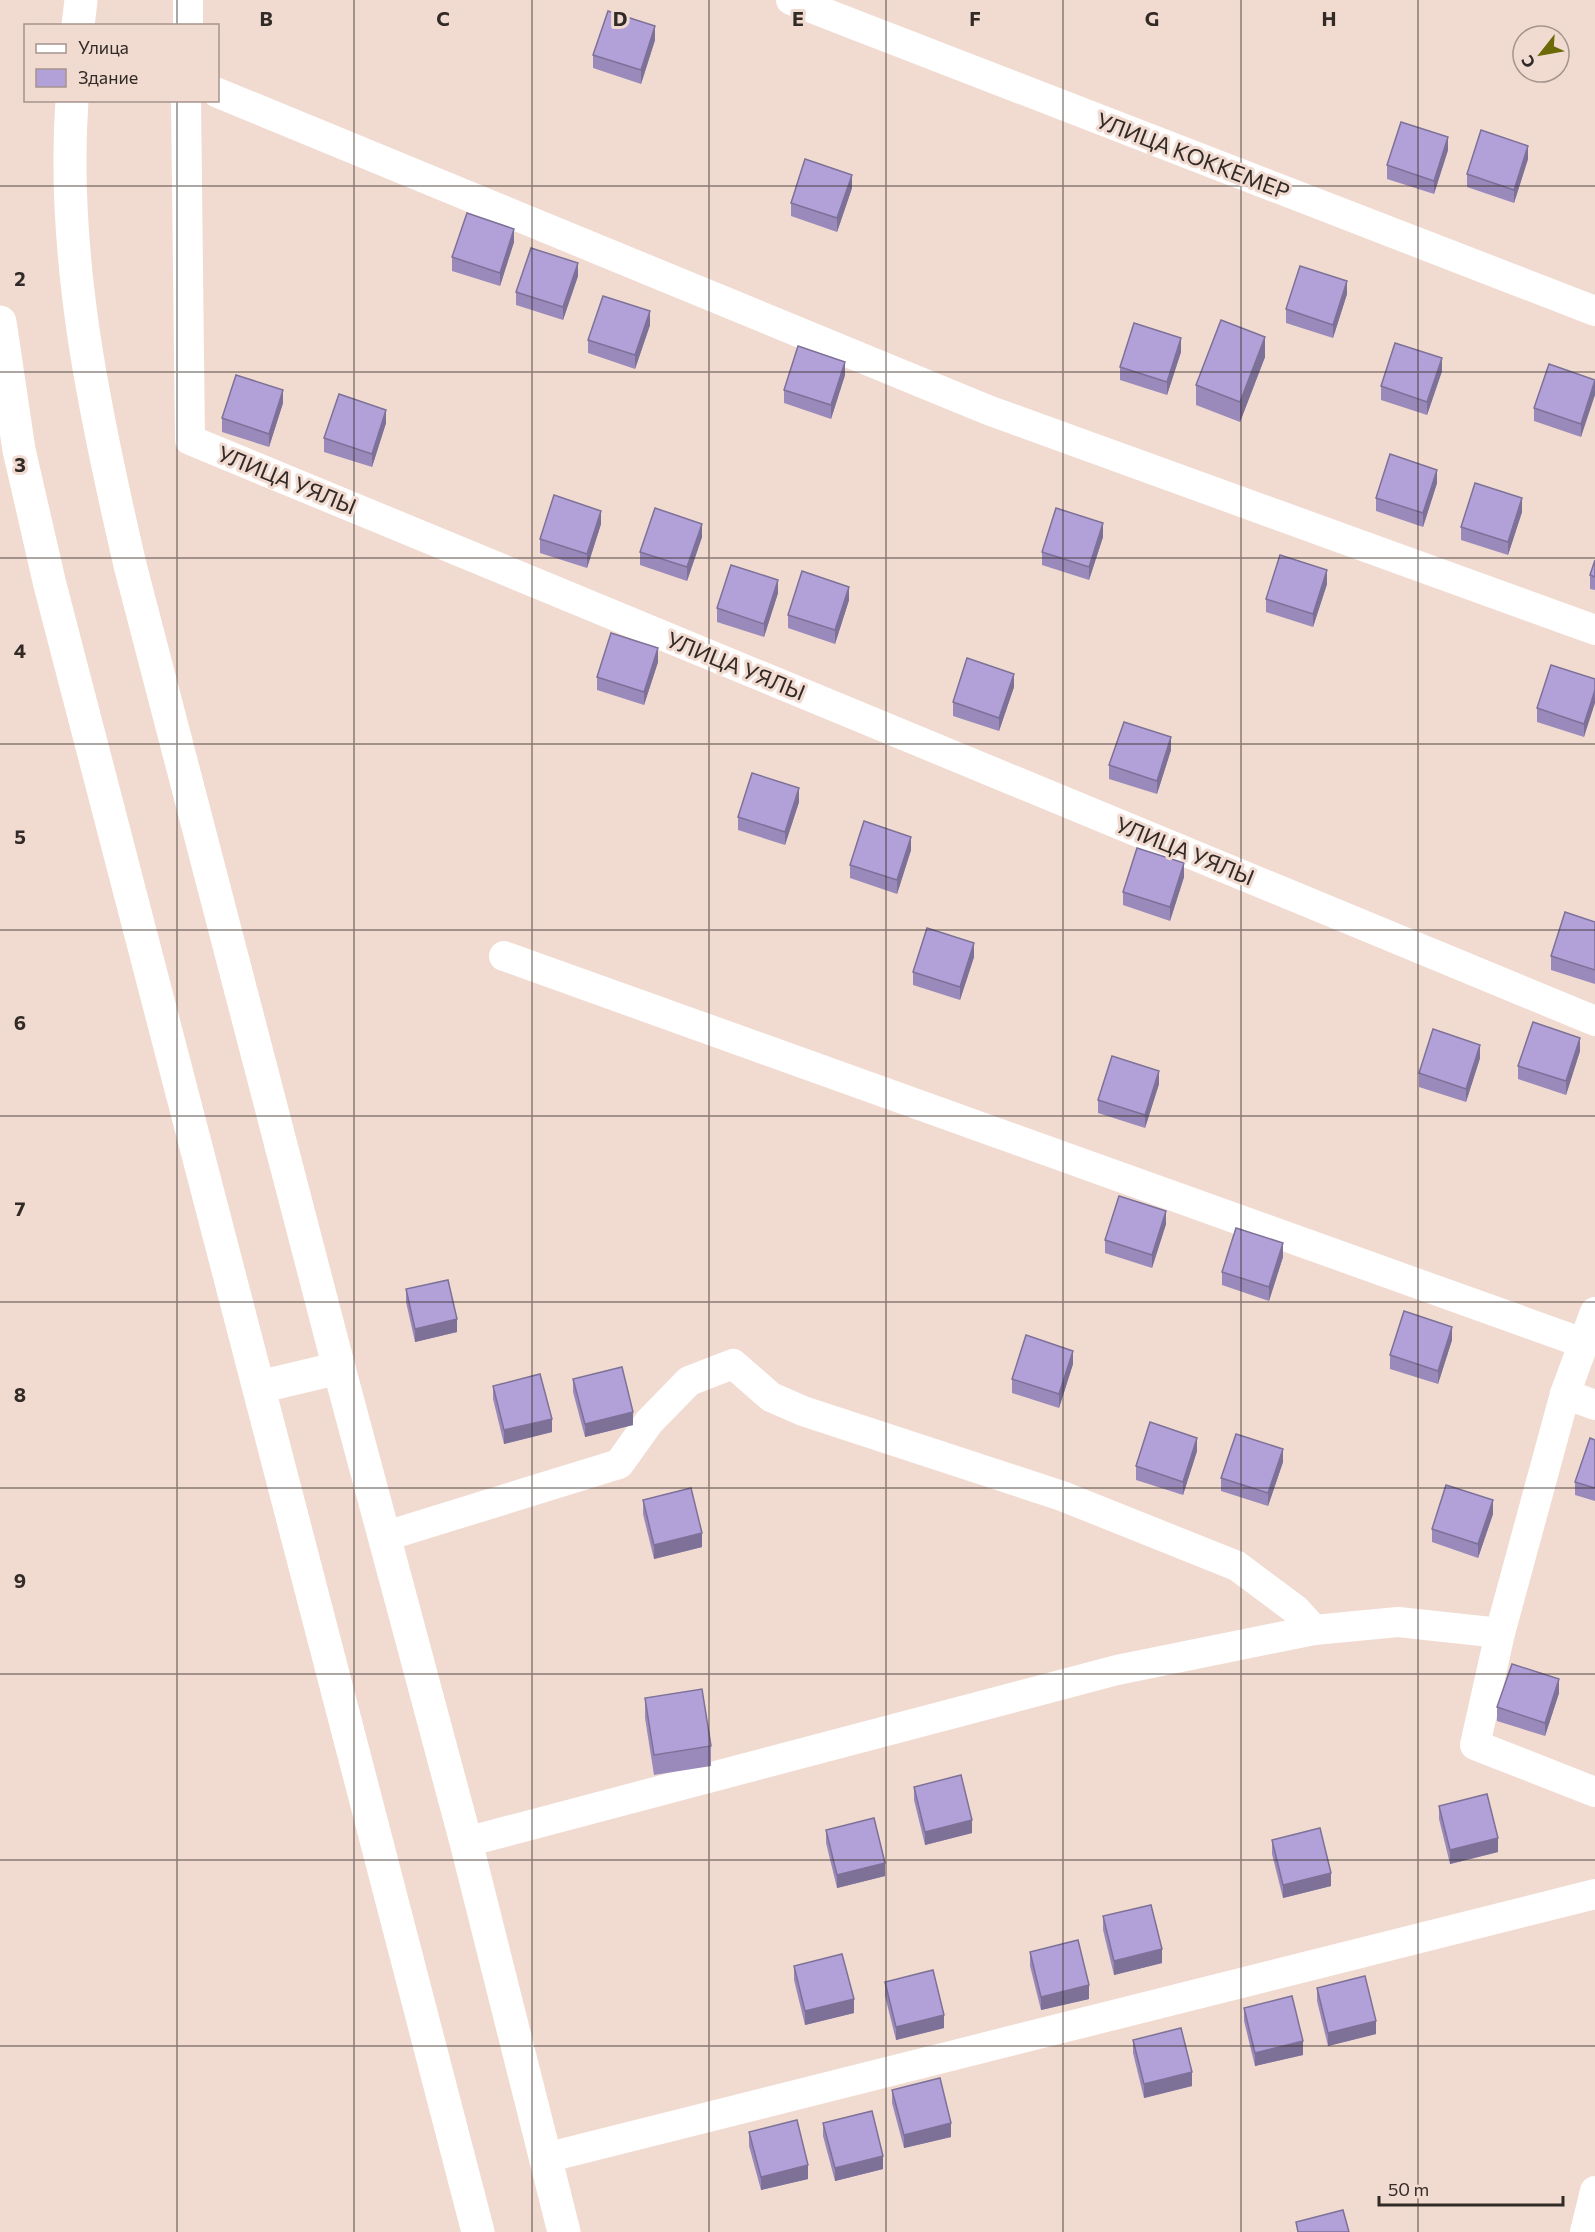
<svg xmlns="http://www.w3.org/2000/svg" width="1595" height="2232" font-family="Commissioner,sans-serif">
  <rect width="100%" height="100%" fill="#f1dbd1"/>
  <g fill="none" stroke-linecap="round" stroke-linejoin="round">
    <g stroke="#fff" stroke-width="30">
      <path d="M 791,0 L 1595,311"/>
      <path d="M 188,26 L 188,0"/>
      <path d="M 218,93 L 988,410 L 1595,630"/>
      <path d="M 186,100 L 190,440 L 1595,1021"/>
      <path d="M 504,956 L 1583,1343"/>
      <path d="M 1595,1312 L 1565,1394 L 1500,1633 L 1475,1745 L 1595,1792"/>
      <path d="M 1565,1394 L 1595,1405"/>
      <path d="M 386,1536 L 619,1464 L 649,1422 L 689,1381 L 733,1364 L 771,1397 L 803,1411 L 1062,1496 L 1237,1566 L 1296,1610 L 1314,1630"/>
      <path d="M 466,1842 L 1117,1670 L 1314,1630 L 1398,1622 L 1500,1633"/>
      <path d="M 545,2158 L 1595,1894"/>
      <path d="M 1585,2232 L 1595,2191"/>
    </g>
    <path stroke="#fff" stroke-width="33" d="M 259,1387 L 339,1368"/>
    <g stroke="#fff" stroke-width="33">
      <path d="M 78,26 L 81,0"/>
      <path d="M 72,100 C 61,257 95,414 130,565 L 339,1368 L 466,1842 L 564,2232"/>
      <path d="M 0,322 L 19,450 L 50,585 L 478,2232"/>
    </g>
  </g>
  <g fill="#998abb">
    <path d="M 655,40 L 641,84 L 593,68 L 593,55 Z"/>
    <path d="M 1448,150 L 1434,194 L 1387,179 L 1387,165 Z"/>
    <path d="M 1528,159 L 1514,203 L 1467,187 L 1467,174 Z"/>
    <path d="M 852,188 L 837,232 L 791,216 L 791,203 Z"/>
    <path d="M 514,242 L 500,286 L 452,271 L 452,257 Z"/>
    <path d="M 578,276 L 563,320 L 516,305 L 516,292 Z"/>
    <path d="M 1347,294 L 1333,338 L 1286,323 L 1286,309 Z"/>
    <path d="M 650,325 L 635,369 L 588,353 L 588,340 Z"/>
    <path d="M 1181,352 L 1167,395 L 1120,380 L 1120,367 Z"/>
    <path d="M 1265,357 L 1240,422 L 1196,405 L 1196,385 Z"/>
    <path d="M 1442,371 L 1427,415 L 1381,400 L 1381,386 Z"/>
    <path d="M 845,375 L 831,419 L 784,403 L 784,390 Z"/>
    <path d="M 1595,380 L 1581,437 L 1534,421 L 1534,408 Z"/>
    <path d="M 283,403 L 269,447 L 222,432 L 222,418 Z"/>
    <path d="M 386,423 L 372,467 L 324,452 L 324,438 Z"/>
    <path d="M 1437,483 L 1423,527 L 1376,511 L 1376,498 Z"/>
    <path d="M 1522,512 L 1508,555 L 1461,540 L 1461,527 Z"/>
    <path d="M 601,524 L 587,568 L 540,553 L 540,539 Z"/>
    <path d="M 702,537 L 687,581 L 640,565 L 640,552 Z"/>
    <path d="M 1103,537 L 1089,580 L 1042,565 L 1042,552 Z"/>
    <path d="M 1595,560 L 1595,590 L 1590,589 L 1590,575 Z"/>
    <path d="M 1327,584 L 1313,627 L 1266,612 L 1266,599 Z"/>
    <path d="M 778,593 L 764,637 L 717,622 L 717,608 Z"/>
    <path d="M 849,600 L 835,644 L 788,628 L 788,615 Z"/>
    <path d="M 658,662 L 644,705 L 597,690 L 597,677 Z"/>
    <path d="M 1595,679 L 1584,737 L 1537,722 L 1537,708 Z"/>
    <path d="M 1014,687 L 999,731 L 953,716 L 953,702 Z"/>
    <path d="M 1171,750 L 1157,794 L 1109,779 L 1109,765 Z"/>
    <path d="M 799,802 L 785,845 L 738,830 L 738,817 Z"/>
    <path d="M 911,850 L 897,894 L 850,878 L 850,865 Z"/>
    <path d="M 1184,877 L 1170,921 L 1123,905 L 1123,892 Z"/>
    <path d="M 1595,922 L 1595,984 L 1551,970 L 1551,956 Z"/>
    <path d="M 974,957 L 960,1000 L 913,985 L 913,972 Z"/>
    <path d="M 1580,1051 L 1566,1095 L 1518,1079 L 1518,1066 Z"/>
    <path d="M 1480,1058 L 1466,1102 L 1419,1087 L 1419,1073 Z"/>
    <path d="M 1159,1084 L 1145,1128 L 1098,1113 L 1098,1100 Z"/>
    <path d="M 1166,1224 L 1152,1268 L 1105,1253 L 1105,1240 Z"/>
    <path d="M 1283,1257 L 1269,1301 L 1222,1285 L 1222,1272 Z"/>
    <path d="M 406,1289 L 457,1332 L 415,1342 L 406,1302 Z"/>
    <path d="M 1452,1340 L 1438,1384 L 1390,1369 L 1390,1355 Z"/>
    <path d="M 1073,1364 L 1059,1408 L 1012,1393 L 1012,1379 Z"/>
    <path d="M 573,1379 L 633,1425 L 585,1437 L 573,1392 Z"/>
    <path d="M 493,1386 L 552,1432 L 504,1444 L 493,1399 Z"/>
    <path d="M 1595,1440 L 1595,1501 L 1575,1495 L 1575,1482 Z"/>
    <path d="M 1197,1451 L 1183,1495 L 1136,1480 L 1136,1466 Z"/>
    <path d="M 1283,1462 L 1268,1506 L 1221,1491 L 1221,1478 Z"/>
    <path d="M 643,1500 L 702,1547 L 654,1559 L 643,1514 Z"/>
    <path d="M 1493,1514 L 1478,1558 L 1432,1542 L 1432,1529 Z"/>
    <path d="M 1559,1693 L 1545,1736 L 1497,1721 L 1497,1707 Z"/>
    <path d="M 645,1698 L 711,1746 L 711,1766 L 654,1775 L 645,1718 Z"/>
    <path d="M 914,1787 L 972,1833 L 925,1845 L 914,1800 Z"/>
    <path d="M 1439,1806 L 1498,1852 L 1450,1864 L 1439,1819 Z"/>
    <path d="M 826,1830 L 885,1876 L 837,1888 L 826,1843 Z"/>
    <path d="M 1272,1840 L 1331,1886 L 1283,1898 L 1272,1854 Z"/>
    <path d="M 1103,1916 L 1162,1963 L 1114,1975 L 1103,1930 Z"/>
    <path d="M 1030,1952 L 1089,1999 L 1041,2010 L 1030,1966 Z"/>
    <path d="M 794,1966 L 854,2013 L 805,2025 L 794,1980 Z"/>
    <path d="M 885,1982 L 944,2028 L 896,2040 L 885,1996 Z"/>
    <path d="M 1317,1988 L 1376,2034 L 1328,2046 L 1317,2001 Z"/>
    <path d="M 1244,2008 L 1303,2055 L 1255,2066 L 1244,2021 Z"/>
    <path d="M 1133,2040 L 1192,2086 L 1144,2098 L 1133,2053 Z"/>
    <path d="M 892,2090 L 951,2137 L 904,2148 L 892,2103 Z"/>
    <path d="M 823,2123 L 883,2169 L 835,2181 L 823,2136 Z"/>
    <path d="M 749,2132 L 808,2179 L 761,2190 L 749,2146 Z"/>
  </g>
  <g fill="#7d7198">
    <path d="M 655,26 L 655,40 L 641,84 L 641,70 Z"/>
    <path d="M 1448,137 L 1448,150 L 1434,194 L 1434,181 Z"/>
    <path d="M 1528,146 L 1528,159 L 1514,203 L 1514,190 Z"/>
    <path d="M 852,175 L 852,188 L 837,232 L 837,218 Z"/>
    <path d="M 514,229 L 514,242 L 500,286 L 500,273 Z"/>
    <path d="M 578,263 L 578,276 L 563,320 L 563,307 Z"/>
    <path d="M 1347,281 L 1347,294 L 1333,338 L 1333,325 Z"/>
    <path d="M 650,311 L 650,325 L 635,369 L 635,355 Z"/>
    <path d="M 1265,337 L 1265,357 L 1240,422 L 1240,402 Z"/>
    <path d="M 1181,338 L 1181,352 L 1167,395 L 1167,382 Z"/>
    <path d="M 1442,358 L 1442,371 L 1427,415 L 1427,402 Z"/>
    <path d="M 845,362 L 845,375 L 831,419 L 831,405 Z"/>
    <path d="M 1595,381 L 1595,395 L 1581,437 L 1581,424 Z"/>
    <path d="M 283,390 L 283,403 L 269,447 L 269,434 Z"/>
    <path d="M 386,410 L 386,423 L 372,467 L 372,454 Z"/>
    <path d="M 1437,470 L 1437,483 L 1423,527 L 1423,513 Z"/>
    <path d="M 1522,498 L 1522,512 L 1508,555 L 1508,542 Z"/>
    <path d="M 601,511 L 601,524 L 587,568 L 587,554 Z"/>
    <path d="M 1103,523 L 1103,537 L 1089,580 L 1089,567 Z"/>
    <path d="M 702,524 L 702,537 L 687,581 L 687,567 Z"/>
    <path d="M 1327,570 L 1327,584 L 1313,627 L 1313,614 Z"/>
    <path d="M 778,580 L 778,593 L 764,637 L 764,624 Z"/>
    <path d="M 849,587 L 849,600 L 835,644 L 835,630 Z"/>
    <path d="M 658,648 L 658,662 L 644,705 L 644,692 Z"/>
    <path d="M 1014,674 L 1014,687 L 999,731 L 999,718 Z"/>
    <path d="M 1595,690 L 1595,703 L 1584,737 L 1584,724 Z"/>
    <path d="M 1171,737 L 1171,750 L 1157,794 L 1157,781 Z"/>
    <path d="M 799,788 L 799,802 L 785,845 L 785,832 Z"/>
    <path d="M 911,837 L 911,850 L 897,894 L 897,880 Z"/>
    <path d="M 1184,863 L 1184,877 L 1170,921 L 1170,907 Z"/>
    <path d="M 974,943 L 974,957 L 960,1000 L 960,987 Z"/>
    <path d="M 1580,1038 L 1580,1051 L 1566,1095 L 1566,1081 Z"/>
    <path d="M 1480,1045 L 1480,1058 L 1466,1102 L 1466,1089 Z"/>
    <path d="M 1159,1071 L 1159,1084 L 1145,1128 L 1145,1115 Z"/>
    <path d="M 1166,1211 L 1166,1224 L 1152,1268 L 1152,1255 Z"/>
    <path d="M 1283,1243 L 1283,1257 L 1269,1301 L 1269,1287 Z"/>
    <path d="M 457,1319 L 457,1332 L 415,1342 L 415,1329 Z"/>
    <path d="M 1452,1327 L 1452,1340 L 1438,1384 L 1438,1371 Z"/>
    <path d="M 1073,1351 L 1073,1364 L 1059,1408 L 1059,1394 Z"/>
    <path d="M 633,1412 L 633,1425 L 585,1437 L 585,1424 Z"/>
    <path d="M 552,1419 L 552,1432 L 504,1444 L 504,1430 Z"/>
    <path d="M 1197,1438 L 1197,1451 L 1183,1495 L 1183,1482 Z"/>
    <path d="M 1283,1449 L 1283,1462 L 1268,1506 L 1268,1493 Z"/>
    <path d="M 1493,1500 L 1493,1514 L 1478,1558 L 1478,1544 Z"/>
    <path d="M 702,1533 L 702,1547 L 654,1559 L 654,1545 Z"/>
    <path d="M 1559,1679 L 1559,1693 L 1545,1736 L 1545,1723 Z"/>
    <path d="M 972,1820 L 972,1833 L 925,1845 L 925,1832 Z"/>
    <path d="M 1498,1838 L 1498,1852 L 1450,1864 L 1450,1850 Z"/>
    <path d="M 885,1863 L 885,1876 L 837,1888 L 837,1875 Z"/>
    <path d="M 1331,1873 L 1331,1886 L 1283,1898 L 1283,1885 Z"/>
    <path d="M 1162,1949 L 1162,1963 L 1114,1975 L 1114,1961 Z"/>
    <path d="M 1089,1985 L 1089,1999 L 1041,2010 L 1041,1997 Z"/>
    <path d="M 854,1999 L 854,2013 L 805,2025 L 805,2011 Z"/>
    <path d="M 944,2015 L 944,2028 L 896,2040 L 896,2027 Z"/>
    <path d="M 1376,2021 L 1376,2034 L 1328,2046 L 1328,2033 Z"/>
    <path d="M 1303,2041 L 1303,2055 L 1255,2066 L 1255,2053 Z"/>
    <path d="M 1192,2072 L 1192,2086 L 1144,2098 L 1144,2084 Z"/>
    <path d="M 951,2123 L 951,2137 L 904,2148 L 904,2135 Z"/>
    <path d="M 883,2156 L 883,2169 L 835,2181 L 835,2168 Z"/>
    <path d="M 808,2165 L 808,2179 L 761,2190 L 761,2177 Z"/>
  </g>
  <g fill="#b2a1d9" stroke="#7d7198" stroke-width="1.5">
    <path d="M 608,11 L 655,26 L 641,70 L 593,55 Z"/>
    <path d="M 1401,122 L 1448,137 L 1434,181 L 1387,165 Z"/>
    <path d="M 1481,130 L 1528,146 L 1514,190 L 1467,174 Z"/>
    <path d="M 805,159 L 852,175 L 837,218 L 791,203 Z"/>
    <path d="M 467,213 L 514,229 L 500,273 L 452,257 Z"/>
    <path d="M 531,248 L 578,263 L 563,307 L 516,292 Z"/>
    <path d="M 1300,266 L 1347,281 L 1333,325 L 1286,309 Z"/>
    <path d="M 603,296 L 650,311 L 635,355 L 588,340 Z"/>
    <path d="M 1221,320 L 1265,337 L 1240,402 L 1196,385 Z"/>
    <path d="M 1134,323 L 1181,338 L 1167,382 L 1120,367 Z"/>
    <path d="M 1395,343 L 1442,358 L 1427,402 L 1381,386 Z"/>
    <path d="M 798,346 L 845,362 L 831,405 L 784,390 Z"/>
    <path d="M 1549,364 L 1595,380 L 1581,424 L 1534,408 Z"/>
    <path d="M 236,375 L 283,390 L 269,434 L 222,418 Z"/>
    <path d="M 339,394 L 386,410 L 372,454 L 324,438 Z"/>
    <path d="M 1390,454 L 1437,470 L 1423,513 L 1376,498 Z"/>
    <path d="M 1475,483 L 1522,498 L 1508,542 L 1461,527 Z"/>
    <path d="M 554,495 L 601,511 L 587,554 L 540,539 Z"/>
    <path d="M 655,508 L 702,524 L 687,567 L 640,552 Z"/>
    <path d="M 1056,508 L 1103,523 L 1089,567 L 1042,552 Z"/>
    <path d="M 1280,555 L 1327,570 L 1313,614 L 1266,599 Z"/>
    <path d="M 1595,560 L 1595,577 L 1590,575 Z"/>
    <path d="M 731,565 L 778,580 L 764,624 L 717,608 Z"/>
    <path d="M 802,571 L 849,587 L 835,630 L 788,615 Z"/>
    <path d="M 611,633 L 658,648 L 644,692 L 597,677 Z"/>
    <path d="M 967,658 L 1014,674 L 999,718 L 953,702 Z"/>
    <path d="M 1551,665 L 1595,679 L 1595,690 L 1584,724 L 1537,708 Z"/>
    <path d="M 1124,722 L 1171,737 L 1157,781 L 1109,765 Z"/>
    <path d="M 752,773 L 799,788 L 785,832 L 738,817 Z"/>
    <path d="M 864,821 L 911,837 L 897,880 L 850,865 Z"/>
    <path d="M 1137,848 L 1184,863 L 1170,907 L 1123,892 Z"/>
    <path d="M 1565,912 L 1595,922 L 1595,970 L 1551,956 Z"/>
    <path d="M 927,928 L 974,943 L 960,987 L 913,972 Z"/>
    <path d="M 1533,1022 L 1580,1038 L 1566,1081 L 1518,1066 Z"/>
    <path d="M 1433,1029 L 1480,1045 L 1466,1089 L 1419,1073 Z"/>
    <path d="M 1112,1056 L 1159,1071 L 1145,1115 L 1098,1100 Z"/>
    <path d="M 1119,1196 L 1166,1211 L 1152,1255 L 1105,1240 Z"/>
    <path d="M 1236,1228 L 1283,1243 L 1269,1287 L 1222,1272 Z"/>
    <path d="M 448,1280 L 457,1319 L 415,1329 L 406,1289 Z"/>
    <path d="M 1404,1311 L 1452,1327 L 1438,1371 L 1390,1355 Z"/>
    <path d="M 1026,1335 L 1073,1351 L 1059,1394 L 1012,1379 Z"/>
    <path d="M 622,1367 L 633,1412 L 585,1424 L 573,1379 Z"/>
    <path d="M 540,1374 L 552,1419 L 504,1430 L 493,1386 Z"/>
    <path d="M 1150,1422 L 1197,1438 L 1183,1482 L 1136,1466 Z"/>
    <path d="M 1236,1434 L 1283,1449 L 1268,1493 L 1221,1478 Z"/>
    <path d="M 1590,1438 L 1595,1440 L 1595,1488 L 1575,1482 Z"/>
    <path d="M 1446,1485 L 1493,1500 L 1478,1544 L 1432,1529 Z"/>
    <path d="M 691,1488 L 702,1533 L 654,1545 L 643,1500 Z"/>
    <path d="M 1512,1664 L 1559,1679 L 1545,1723 L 1497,1707 Z"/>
    <path d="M 702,1689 L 711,1746 L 654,1755 L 645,1698 Z"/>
    <path d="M 961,1775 L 972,1820 L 925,1832 L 914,1787 Z"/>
    <path d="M 1487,1794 L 1498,1838 L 1450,1850 L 1439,1806 Z"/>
    <path d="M 874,1818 L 885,1863 L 837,1875 L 826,1830 Z"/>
    <path d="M 1320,1828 L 1331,1873 L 1283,1885 L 1272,1840 Z"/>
    <path d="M 1151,1905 L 1162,1949 L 1114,1961 L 1103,1916 Z"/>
    <path d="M 1078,1940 L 1089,1985 L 1041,1997 L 1030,1952 Z"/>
    <path d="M 842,1954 L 854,1999 L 805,2011 L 794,1966 Z"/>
    <path d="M 933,1970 L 944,2015 L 896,2027 L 885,1982 Z"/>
    <path d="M 1365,1976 L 1376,2021 L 1328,2033 L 1317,1988 Z"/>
    <path d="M 1292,1996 L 1303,2041 L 1255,2053 L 1244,2008 Z"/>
    <path d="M 1181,2028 L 1192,2072 L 1144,2084 L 1133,2040 Z"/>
    <path d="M 940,2078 L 951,2123 L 904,2135 L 892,2090 Z"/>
    <path d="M 872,2111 L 883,2156 L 835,2168 L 823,2123 Z"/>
    <path d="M 797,2120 L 808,2165 L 761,2177 L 749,2132 Z"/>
    <path d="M 1343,2210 L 1349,2232 L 1298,2232 L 1296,2222 Z"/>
  </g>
  <path fill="none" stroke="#322a26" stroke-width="1.5" stroke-opacity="0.55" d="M 177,0 L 177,26M 354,0 L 354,2232M 532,0 L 532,2232M 709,0 L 709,2232M 886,0 L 886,2232M 1063,0 L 1063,2232M 1241,0 L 1241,2232M 1418,0 L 1418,2232M 177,100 L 177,2232M 0,186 L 1595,186M 0,372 L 1595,372M 0,558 L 1595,558M 0,744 L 1595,744M 0,930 L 1595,930M 0,1116 L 1595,1116M 0,1302 L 1595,1302M 0,1488 L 1595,1488M 0,1674 L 1595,1674M 0,1860 L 1595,1860M 0,2046 L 1595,2046"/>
  <g text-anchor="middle" stroke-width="6" stroke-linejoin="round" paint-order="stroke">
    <g font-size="22" fill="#322a26" stroke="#f1dbd1">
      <text transform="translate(1193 156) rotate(21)" y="8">УЛИЦА КОККЕМЕР</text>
      <text transform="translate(287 480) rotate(22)" y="8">УЛИЦА УЯЛЫ</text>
      <text transform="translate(736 666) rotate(22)" y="8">УЛИЦА УЯЛЫ</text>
      <text transform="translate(1185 851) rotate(22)" y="8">УЛИЦА УЯЛЫ</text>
    </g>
  </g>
  <g font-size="20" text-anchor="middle" font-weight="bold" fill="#322a26" stroke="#f1dbd1" stroke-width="6" stroke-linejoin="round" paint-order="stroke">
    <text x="266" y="26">B</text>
    <text x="443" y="26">C</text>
    <text x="620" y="26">D</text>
    <text x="798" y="26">E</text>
    <text x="975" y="26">F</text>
    <text x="1152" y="26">G</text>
    <text x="1329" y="26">H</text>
    <text x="20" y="286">2</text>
    <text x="20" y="472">3</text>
    <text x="20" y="658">4</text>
    <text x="20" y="844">5</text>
    <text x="20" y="1030">6</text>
    <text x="20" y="1216">7</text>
    <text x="20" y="1402">8</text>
    <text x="20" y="1588">9</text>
  </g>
  <rect x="24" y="24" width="195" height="78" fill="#f1dbd1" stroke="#a5948d" stroke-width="1.5"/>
  <rect x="36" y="44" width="30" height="9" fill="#ffffff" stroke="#a5948d" stroke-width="1.5"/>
  <text x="78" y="54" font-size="18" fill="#322a26">Улица</text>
  <rect x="36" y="69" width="30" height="18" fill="#b2a1d9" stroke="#a5948d" stroke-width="1.5"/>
  <text x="78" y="84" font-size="18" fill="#322a26">Здание</text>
  <g transform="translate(1541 54) rotate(239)"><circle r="28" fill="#f1dbd1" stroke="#a5948d" stroke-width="1.5"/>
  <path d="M0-4.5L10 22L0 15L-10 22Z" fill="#6b6a06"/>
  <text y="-9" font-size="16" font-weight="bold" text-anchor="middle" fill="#322a26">С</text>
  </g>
  <path d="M1379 2196v9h184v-9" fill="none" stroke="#322a26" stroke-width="3"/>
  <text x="1388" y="2196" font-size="18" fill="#322a26" stroke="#f1dbd1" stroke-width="4.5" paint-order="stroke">50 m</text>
</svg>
